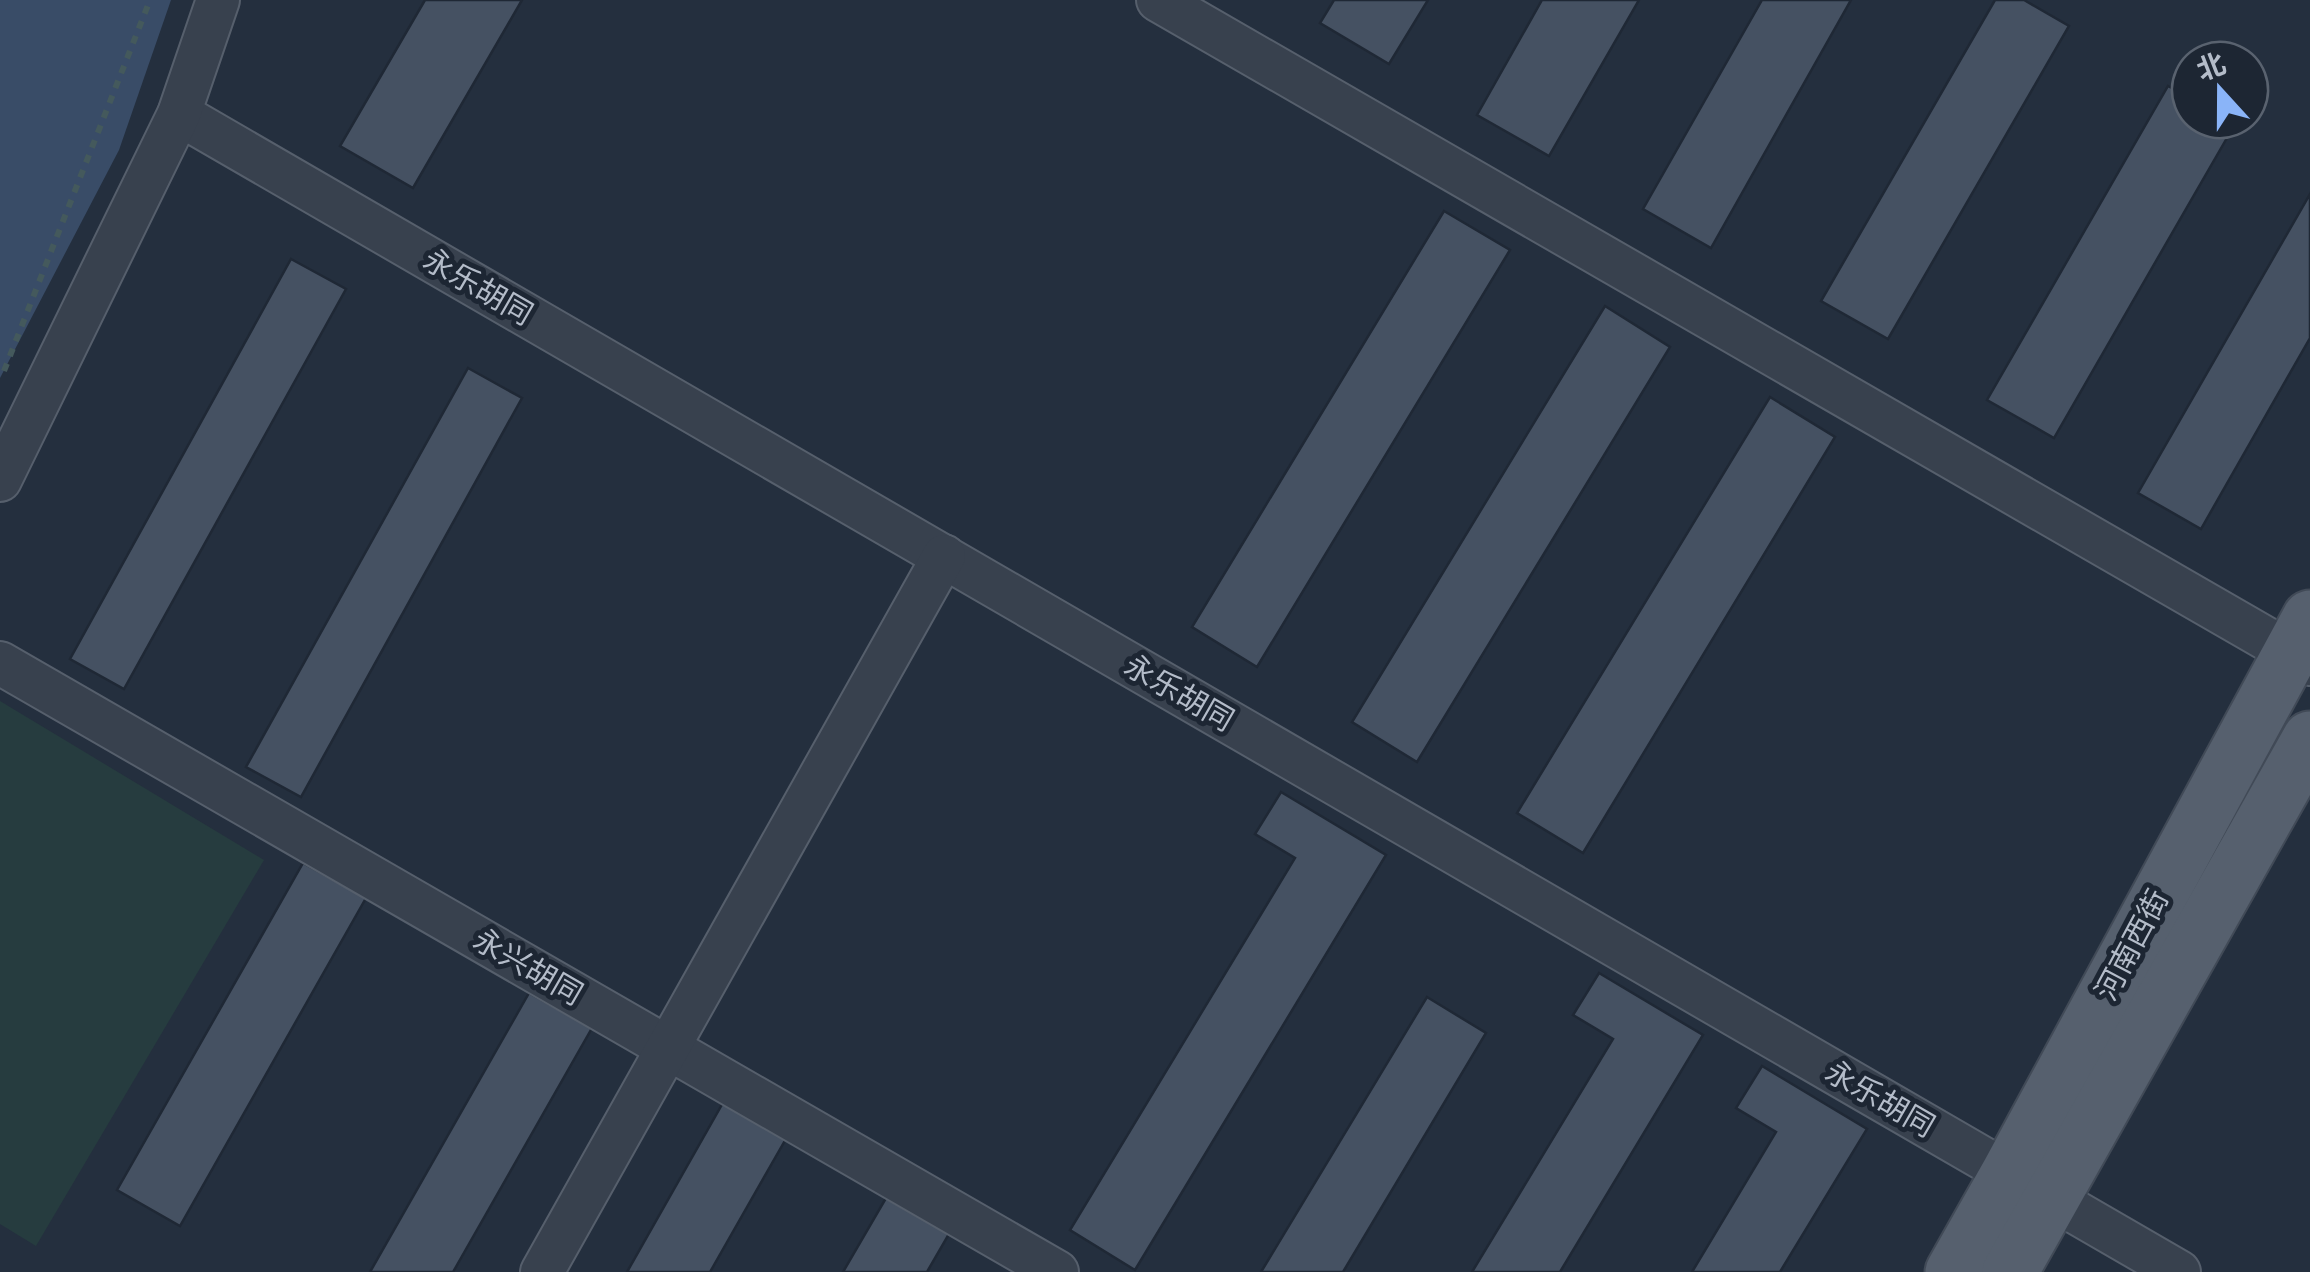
<svg xmlns="http://www.w3.org/2000/svg" width="2310" height="1272" font-family="Poppins,'Noto Sans SC',sans-serif">
  <rect width="100%" height="100%" fill="#242f3e"/>
  <path fill="#263c3f" d="M 0,701 L 264,860 L 36,1246 L 0,1224 Z"/>
  <path fill="#394c67" d="M 0,0 L 171,0 L 119,150 L 0,378 Z"/>
  <g fill="#455162" stroke="#1f2835" stroke-width="2.5">
    <path d="M 425,0 L 522,0 L 413,188 L 340,146 Z"/>
    <path d="M 1334,0 L 1428,0 L 1389,64 L 1320,23 Z"/>
    <path d="M 1542,0 L 1639,0 L 1549,156 L 1477,115 Z"/>
    <path d="M 1762,0 L 1851,0 L 1711,248 L 1643,209 Z"/>
    <path d="M 1995,0 L 2024,0 L 2069,26 L 1888,339 L 1821,301 Z"/>
    <path d="M 2168,86 L 2190,98 L 2190,120 L 2228,120 L 2235,124 L 2054,438 L 1987,400 Z"/>
    <path d="M 2310,194 L 2310,338 L 2201,529 L 2138,493 Z"/>
    <path d="M 1444,211 L 1510,250 L 1257,667 L 1192,627 Z"/>
    <path d="M 291,259 L 346,289 L 124,689 L 70,659 Z"/>
    <path d="M 1605,306 L 1670,347 L 1417,762 L 1352,722 Z"/>
    <path d="M 468,368 L 522,398 L 301,797 L 246,767 Z"/>
    <path d="M 1770,397 L 1835,437 L 1583,853 L 1517,813 Z"/>
    <path d="M 1281,792 L 1386,855 L 1135,1270 L 1070,1230 L 1295,858 L 1255,834 Z"/>
    <path d="M 303,863 L 366,898 L 180,1226 L 117,1190 Z"/>
    <path d="M 1599,973 L 1703,1035 L 1560,1272 L 1472,1272 L 1613,1039 L 1573,1015 Z"/>
    <path d="M 529,993 L 592,1028 L 453,1272 L 370,1272 Z"/>
    <path d="M 1427,997 L 1486,1033 L 1343,1272 L 1261,1272 Z"/>
    <path d="M 1762,1066 L 1867,1129 L 1780,1272 L 1692,1272 L 1776,1132 L 1736,1108 Z"/>
    <path d="M 724,1101 L 787,1137 L 710,1272 L 627,1272 Z"/>
    <path d="M 886,1198 L 949,1234 L 927,1272 L 843,1272 Z"/>
  </g>
  <g fill="none" stroke-linecap="round" stroke-linejoin="round">
    <g stroke="#565f6c" stroke-width="46">
      <g id="minor">
        <path d="M 1158,0 L 2310,664"/>
        <path d="M 179,114 L 2179,1272"/>
        <path d="M 0,480 L 179,114 L 218,0"/>
        <path d="M 0,663 L 1057,1272"/>
        <path d="M 542,1272 L 944,556"/>
      </g>
    </g>
    <g stroke="#414a57" stroke-width="59">
      <g id="major">
        <path d="M 1953,1272 L 2009,1173 L 2310,618"/>
        <path d="M 2010,1272 L 2310,739"/>
      </g>
    </g>
    <path stroke="#44595c" stroke-width="6" stroke-dasharray="8 8" stroke-linecap="butt" d="M 4,371 L 150,0"/>
    <use href="#minor" stroke="#38414e" stroke-width="42"/>
    <use href="#major" stroke="#56606e" stroke-width="55"/>
  </g>
  <g text-anchor="middle" stroke-width="10" stroke-linejoin="round" paint-order="stroke">
    <g font-size="30" fill="#b4bcc9" stroke="#1d2633">
      <text transform="translate(478 287) rotate(30)" y="10">永乐胡同</text>
      <text transform="translate(1179 693) rotate(30)" y="10">永乐胡同</text>
      <text transform="translate(2132 945) rotate(-62)" y="10">河南西街</text>
      <text transform="translate(528 967) rotate(30)" y="10">永兴胡同</text>
      <text transform="translate(1880 1099) rotate(30)" y="10">永乐胡同</text>
    </g>
  </g>
  <g transform="translate(2220 90) rotate(339)"><circle r="48" fill="#1d2633" stroke="#59626f" stroke-width="2.5"/>
  <path d="M0-8L18 38L0 25L-18 38Z" fill="#8ab4f8"/>
  <text y="-15" font-size="28" font-weight="bold" text-anchor="middle" fill="#b4bcc9">北</text>
  </g>
</svg>
